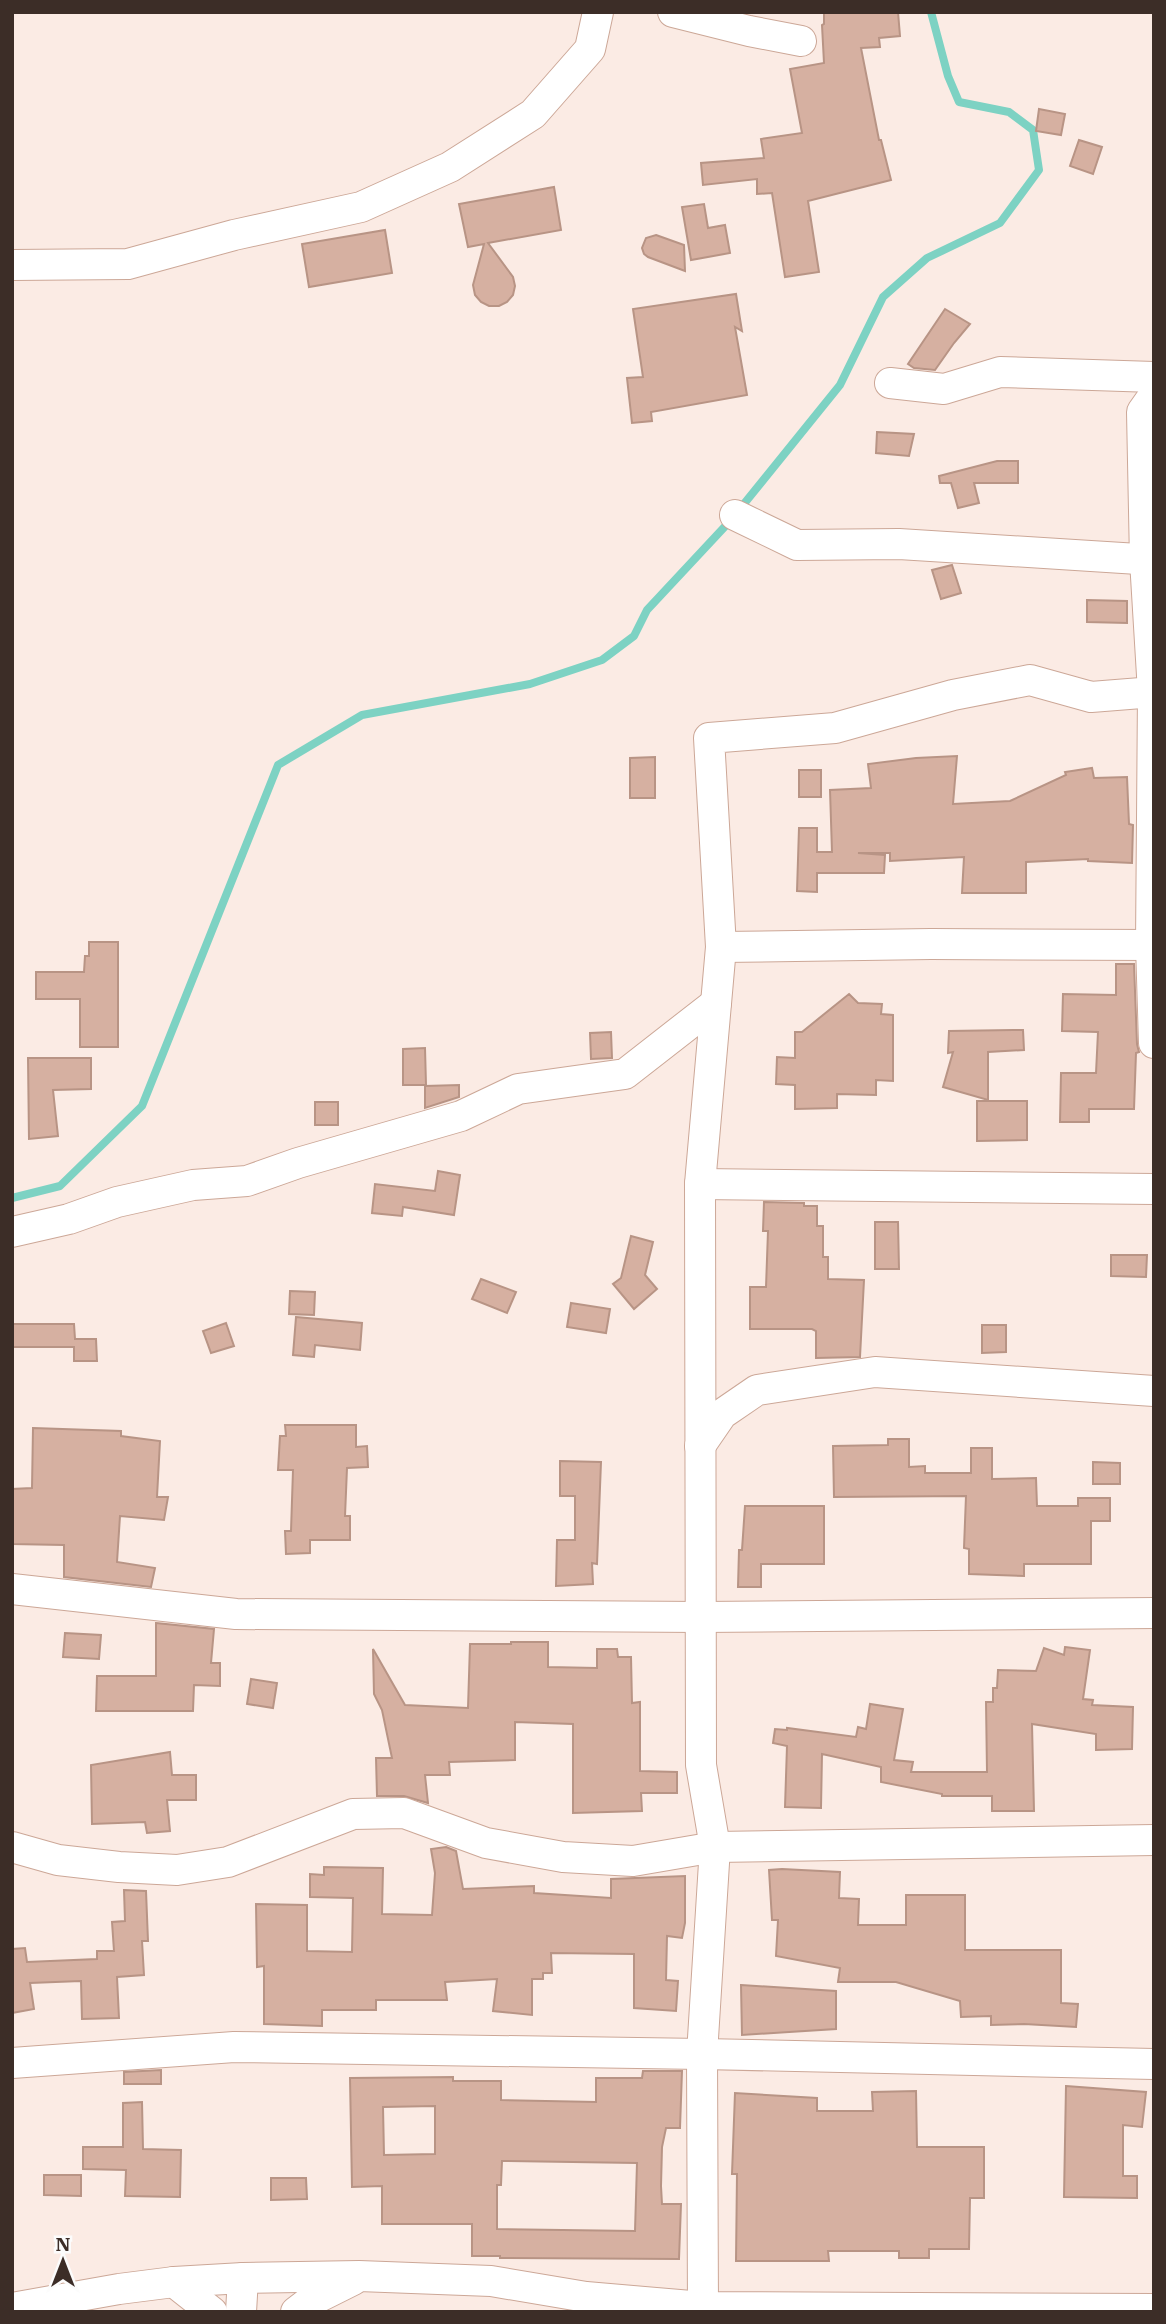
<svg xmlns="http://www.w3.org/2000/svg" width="1166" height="2324" font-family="'IBM Plex Serif',serif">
  <rect width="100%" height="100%" fill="#fbebe4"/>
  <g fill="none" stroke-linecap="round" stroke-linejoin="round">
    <g stroke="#7dd2c3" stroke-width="8">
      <path d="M 739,510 L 840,385 L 883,297 L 927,258 L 1000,223 L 1039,170 L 1033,130 L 1009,112 L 959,102 L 948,76 L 931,12"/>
      <path d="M 12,1198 L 60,1186 L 142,1106 L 278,765 L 362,715 L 530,684 L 602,660 L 634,636 L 647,610 L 731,520"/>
    </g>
  </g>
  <g fill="#d6b0a1" stroke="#b89485" stroke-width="2" fill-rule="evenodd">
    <path d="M 824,12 L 898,12 L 900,36 L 879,38 L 880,47 L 861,48 L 879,140 L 881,140 L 891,180 L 808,201 L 819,272 L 785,277 L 772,193 L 757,194 L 757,179 L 703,185 L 701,163 L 764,158 L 761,139 L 802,133 L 790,69 L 824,63 L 822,25 L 824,24 Z"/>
    <path d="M 1039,109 L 1065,114 L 1061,135 L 1036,131 Z"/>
    <path d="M 1079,140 L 1102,147 L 1093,174 L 1070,166 Z"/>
    <path d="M 554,187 L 561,230 L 488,243 L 513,277 L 515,286 L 513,295 L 507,302 L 499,306 L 489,306 L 481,302 L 475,295 L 473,285 L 484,244 L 468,247 L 459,204 Z"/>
    <path d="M 704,204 L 708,228 L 725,225 L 730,253 L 691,260 L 682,207 Z"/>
    <path d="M 385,230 L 392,273 L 309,287 L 302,244 Z"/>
    <path d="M 656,235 L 684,245 L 685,271 L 648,257 L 644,254 L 642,248 L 646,238 Z"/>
    <path d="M 736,294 L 742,331 L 735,327 L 747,395 L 651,412 L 652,421 L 632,423 L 627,378 L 643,377 L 633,309 Z"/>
    <path d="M 945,309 L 970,324 L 954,343 L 935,370 L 914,368 L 908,364 Z"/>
    <path d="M 877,432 L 914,434 L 909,456 L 876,453 Z"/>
    <path d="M 997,461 L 1018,461 L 1018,483 L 974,483 L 979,503 L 958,508 L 951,483 L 940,483 L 939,476 Z"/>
    <path d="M 952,565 L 961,593 L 941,599 L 932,570 Z"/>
    <path d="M 1087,600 L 1127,601 L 1127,623 L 1087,622 Z"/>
    <path d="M 957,756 L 953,804 L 1010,801 L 1066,775 L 1065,772 L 1092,768 L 1094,778 L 1127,777 L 1129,824 L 1133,825 L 1132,863 L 1088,861 L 1088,859 L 1026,862 L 1026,893 L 962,893 L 964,857 L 890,861 L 890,853 L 858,853 L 885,855 L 884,873 L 817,873 L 817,892 L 797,891 L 799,828 L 817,828 L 817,852 L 832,852 L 830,790 L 871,788 L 868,764 L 916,758 Z"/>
    <path d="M 655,757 L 655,798 L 630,798 L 630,758 Z"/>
    <rect x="799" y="770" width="22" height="27"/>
    <path d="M 89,942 L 118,942 L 118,1047 L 80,1047 L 80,999 L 36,999 L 36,972 L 84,972 L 85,956 L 89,956 Z"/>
    <path d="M 1116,964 L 1134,964 L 1137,1044 L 1139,1052 L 1136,1053 L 1134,1109 L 1089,1109 L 1089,1122 L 1060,1122 L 1061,1073 L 1096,1073 L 1098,1032 L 1062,1031 L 1063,994 L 1116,995 Z"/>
    <path d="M 849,994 L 858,1003 L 882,1004 L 881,1014 L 893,1015 L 893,1081 L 876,1080 L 876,1095 L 837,1094 L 837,1108 L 795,1109 L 795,1085 L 776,1084 L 777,1057 L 795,1058 L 795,1032 L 802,1032 Z"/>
    <path d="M 1013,1030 L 1023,1030 L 1024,1050 L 988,1052 L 988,1100 L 943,1087 L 953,1052 L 948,1053 L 949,1031 Z"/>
    <path d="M 611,1032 L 612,1058 L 591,1059 L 590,1033 Z"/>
    <path d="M 425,1048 L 426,1085 L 403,1085 L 403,1049 Z"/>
    <path d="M 28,1058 L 91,1058 L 91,1089 L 53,1090 L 58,1136 L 29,1139 Z"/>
    <path d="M 459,1085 L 459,1097 L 425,1108 L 425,1086 Z"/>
    <path d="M 977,1101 L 1027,1101 L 1027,1140 L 977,1141 Z"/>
    <rect x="315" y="1102" width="23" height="23"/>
    <path d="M 438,1171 L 460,1175 L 454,1215 L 403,1207 L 402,1216 L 372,1213 L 375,1184 L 435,1191 Z"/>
    <path d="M 764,1202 L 804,1203 L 804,1206 L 817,1206 L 817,1226 L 823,1226 L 823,1257 L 828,1257 L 828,1279 L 864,1280 L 860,1357 L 816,1358 L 816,1331 L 812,1329 L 750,1329 L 750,1287 L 766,1287 L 768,1231 L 763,1231 Z"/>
    <path d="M 875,1222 L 898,1222 L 899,1269 L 875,1269 Z"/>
    <path d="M 631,1236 L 653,1242 L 645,1275 L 657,1289 L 634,1309 L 613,1284 L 621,1278 Z"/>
    <path d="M 1111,1255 L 1147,1255 L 1146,1277 L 1111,1276 Z"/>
    <path d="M 481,1279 L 516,1292 L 507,1313 L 472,1299 Z"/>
    <path d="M 290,1291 L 315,1292 L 314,1315 L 289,1314 Z"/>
    <path d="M 571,1303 L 610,1309 L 606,1333 L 567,1327 Z"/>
    <path d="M 296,1317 L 362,1323 L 360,1350 L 315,1345 L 314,1357 L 293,1355 Z"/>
    <path d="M 226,1323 L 234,1346 L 211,1353 L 203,1331 Z"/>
    <path d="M 12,1324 L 74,1324 L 75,1339 L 96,1339 L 97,1361 L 74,1361 L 74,1347 L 12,1347 Z"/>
    <path d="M 982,1325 L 1006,1325 L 1006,1352 L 982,1353 Z"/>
    <path d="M 285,1425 L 356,1425 L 356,1447 L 367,1446 L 368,1467 L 347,1468 L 345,1516 L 350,1516 L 350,1540 L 310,1540 L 310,1553 L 286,1554 L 285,1531 L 291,1531 L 293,1470 L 278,1470 L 280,1436 L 286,1436 Z"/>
    <path d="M 33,1428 L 121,1431 L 121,1436 L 160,1441 L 157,1497 L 168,1497 L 164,1520 L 120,1516 L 117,1562 L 155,1568 L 151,1587 L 64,1577 L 64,1545 L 12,1544 L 12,1489 L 32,1488 Z"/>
    <path d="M 888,1439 L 909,1439 L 909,1467 L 925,1466 L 925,1473 L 971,1473 L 971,1448 L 992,1448 L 992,1479 L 1036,1478 L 1037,1506 L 1078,1506 L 1078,1498 L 1110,1498 L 1110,1521 L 1091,1521 L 1091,1564 L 1024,1564 L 1024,1576 L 969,1574 L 969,1549 L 964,1548 L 966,1496 L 834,1497 L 833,1446 L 888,1445 Z"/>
    <path d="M 560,1461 L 601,1462 L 597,1564 L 592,1563 L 593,1584 L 556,1586 L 557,1540 L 575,1540 L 575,1496 L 560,1496 Z"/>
    <path d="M 1093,1462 L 1120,1463 L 1120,1484 L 1093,1484 Z"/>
    <path d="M 745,1506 L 824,1506 L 824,1564 L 761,1564 L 761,1587 L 738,1587 L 739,1550 L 742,1550 Z"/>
    <path d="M 156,1623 L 214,1629 L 211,1663 L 220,1663 L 220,1686 L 194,1685 L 193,1711 L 96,1711 L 97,1676 L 156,1676 Z"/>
    <path d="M 65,1633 L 101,1635 L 99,1659 L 63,1657 Z"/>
    <path d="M 511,1642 L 548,1642 L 548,1667 L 597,1668 L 597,1649 L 617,1649 L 618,1657 L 631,1657 L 632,1703 L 640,1702 L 640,1771 L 677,1772 L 677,1793 L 641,1793 L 642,1811 L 573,1813 L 573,1724 L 515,1722 L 515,1760 L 449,1762 L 450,1775 L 425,1775 L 428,1803 L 404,1796 L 377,1796 L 376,1758 L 392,1758 L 382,1710 L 374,1694 L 373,1649 L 405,1705 L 468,1708 L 470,1644 L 511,1644 Z"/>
    <path d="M 1065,1647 L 1090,1650 L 1083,1699 L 1093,1700 L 1092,1705 L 1133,1707 L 1132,1749 L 1096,1750 L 1096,1734 L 1032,1724 L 1034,1811 L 992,1811 L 992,1796 L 942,1796 L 942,1794 L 881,1782 L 881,1767 L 822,1754 L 821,1808 L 785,1807 L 787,1746 L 773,1743 L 775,1729 L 787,1730 L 787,1728 L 856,1737 L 858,1727 L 866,1729 L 870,1704 L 903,1709 L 894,1760 L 913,1762 L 911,1772 L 987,1772 L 986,1702 L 993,1702 L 993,1688 L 997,1688 L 998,1670 L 1036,1671 L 1044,1648 L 1064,1655 Z"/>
    <path d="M 251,1679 L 277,1683 L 273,1708 L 247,1704 Z"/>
    <path d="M 170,1752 L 172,1775 L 196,1775 L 196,1800 L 167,1800 L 170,1831 L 147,1833 L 145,1822 L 92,1824 L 91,1765 Z"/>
    <path d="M 446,1847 L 456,1851 L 463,1889 L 534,1886 L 534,1893 L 611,1898 L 611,1879 L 685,1876 L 685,1923 L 682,1938 L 667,1936 L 666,1980 L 678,1981 L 676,2011 L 634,2008 L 634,1954 L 551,1953 L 552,1973 L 543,1973 L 543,1979 L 532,1979 L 532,2015 L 493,2011 L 497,1979 L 445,1982 L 447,2000 L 376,2000 L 376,2010 L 322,2010 L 322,2026 L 264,2024 L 264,1966 L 257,1967 L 256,1904 L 307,1905 L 307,1951 L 352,1952 L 353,1898 L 310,1897 L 310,1874 L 324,1875 L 324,1867 L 383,1868 L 382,1914 L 432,1915 L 435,1873 L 431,1849 Z"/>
    <path d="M 782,1869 L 840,1872 L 839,1898 L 859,1899 L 858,1925 L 906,1925 L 906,1895 L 965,1895 L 965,1950 L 1061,1950 L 1061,2003 L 1078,2004 L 1076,2027 L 1024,2024 L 991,2025 L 991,2016 L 961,2017 L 960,2001 L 896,1982 L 838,1982 L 840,1968 L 776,1956 L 778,1920 L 772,1920 L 769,1870 Z"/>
    <path d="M 124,1890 L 146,1891 L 148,1941 L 142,1941 L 144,1975 L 117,1977 L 119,2018 L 82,2019 L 81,1981 L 30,1983 L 34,2009 L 12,2013 L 12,1949 L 25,1948 L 27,1962 L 97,1959 L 97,1951 L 114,1951 L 112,1922 L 125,1921 Z"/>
    <path d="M 741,1985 L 836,1991 L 836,2029 L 742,2035 Z"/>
    <path d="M 161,2070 L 161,2084 L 124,2084 L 124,2072 Z"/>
    <path d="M 643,2071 L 682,2071 L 680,2128 L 666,2128 L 662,2147 L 661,2186 L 662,2204 L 681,2204 L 679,2259 L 500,2258 L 500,2256 L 472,2256 L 472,2224 L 382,2224 L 382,2186 L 352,2187 L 350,2078 L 453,2077 L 453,2081 L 501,2081 L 501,2100 L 596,2102 L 596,2078 L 642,2078 ZM 435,2106 L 435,2154 L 384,2155 L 383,2107 ZM 502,2161 L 637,2163 L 635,2231 L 497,2229 L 497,2185 L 501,2185 Z"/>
    <path d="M 1066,2086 L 1146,2092 L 1142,2127 L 1123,2125 L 1123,2176 L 1137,2176 L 1137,2198 L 1064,2197 Z"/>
    <path d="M 916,2091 L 917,2147 L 984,2147 L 984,2198 L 970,2198 L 969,2249 L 929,2249 L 929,2258 L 899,2258 L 899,2251 L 828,2251 L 829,2261 L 736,2261 L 737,2174 L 732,2174 L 735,2093 L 817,2098 L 817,2111 L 873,2111 L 872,2092 Z"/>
    <path d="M 142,2102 L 143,2149 L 181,2150 L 180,2197 L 125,2196 L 126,2170 L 83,2169 L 83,2147 L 123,2147 L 123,2103 Z"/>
    <path d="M 44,2175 L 81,2175 L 81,2196 L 44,2195 Z"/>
    <path d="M 271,2178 L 306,2178 L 307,2199 L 271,2200 Z"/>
  </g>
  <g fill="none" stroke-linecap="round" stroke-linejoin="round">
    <g stroke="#cca797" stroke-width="32">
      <g id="street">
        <path d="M 673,12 L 749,31 L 801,41"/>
        <path d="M 12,265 L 128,264 L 234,235 L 361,207 L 450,167 L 533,114 L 590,49 L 598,12"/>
        <path d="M 890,383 L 944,389 L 1000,372 L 1154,377"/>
        <path d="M 1154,395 L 1142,412 L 1145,560 L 1153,692 L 1151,945 L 1154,1043"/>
        <path d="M 735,515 L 797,545 L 899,544 L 1154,560"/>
        <path d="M 721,947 L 931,944 L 1154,945"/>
        <path d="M 700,1184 L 1154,1189"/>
        <path d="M 12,1232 L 69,1219 L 117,1202 L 193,1185 L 247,1181 L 298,1163 L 461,1116 L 518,1089 L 625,1074 L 716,1003"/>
        <path d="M 700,1446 L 722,1414 L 757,1390 L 875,1372 L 1154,1391"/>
        <path d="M 12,1589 L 236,1614 L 701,1617 L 1154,1613"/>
        <path d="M 12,1847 L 58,1860 L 119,1867 L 177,1870 L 228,1862 L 353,1814 L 404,1813 L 486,1843 L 563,1857 L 633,1861 L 715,1847 L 1154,1840"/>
        <path d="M 12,2063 L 234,2047 L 702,2054 L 1154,2064"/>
        <path d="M 174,2282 L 212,2312"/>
        <path d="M 12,2308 L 119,2289 L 174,2282 L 243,2278 L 359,2276 L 491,2281 L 586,2297 L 703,2307 L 1154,2309"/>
        <path d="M 241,2312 L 243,2278"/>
        <path d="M 296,2312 L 309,2302 L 353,2280"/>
        <path d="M 703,2312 L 702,2054 L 715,1847 L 701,1765 L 700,1184 L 721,947 L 709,738 L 835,728 L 953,695 L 1030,680 L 1091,697 L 1154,692"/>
      </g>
    </g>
    <use href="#street" stroke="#fff" stroke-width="30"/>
  </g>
  <rect width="1166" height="2324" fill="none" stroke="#3c2d27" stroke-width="28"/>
  <g transform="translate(63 2261)" stroke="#fcfcfc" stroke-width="5" paint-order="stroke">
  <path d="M0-5L12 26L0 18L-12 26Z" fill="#3c2d27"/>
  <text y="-10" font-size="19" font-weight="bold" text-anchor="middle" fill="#3c2d27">N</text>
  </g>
</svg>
